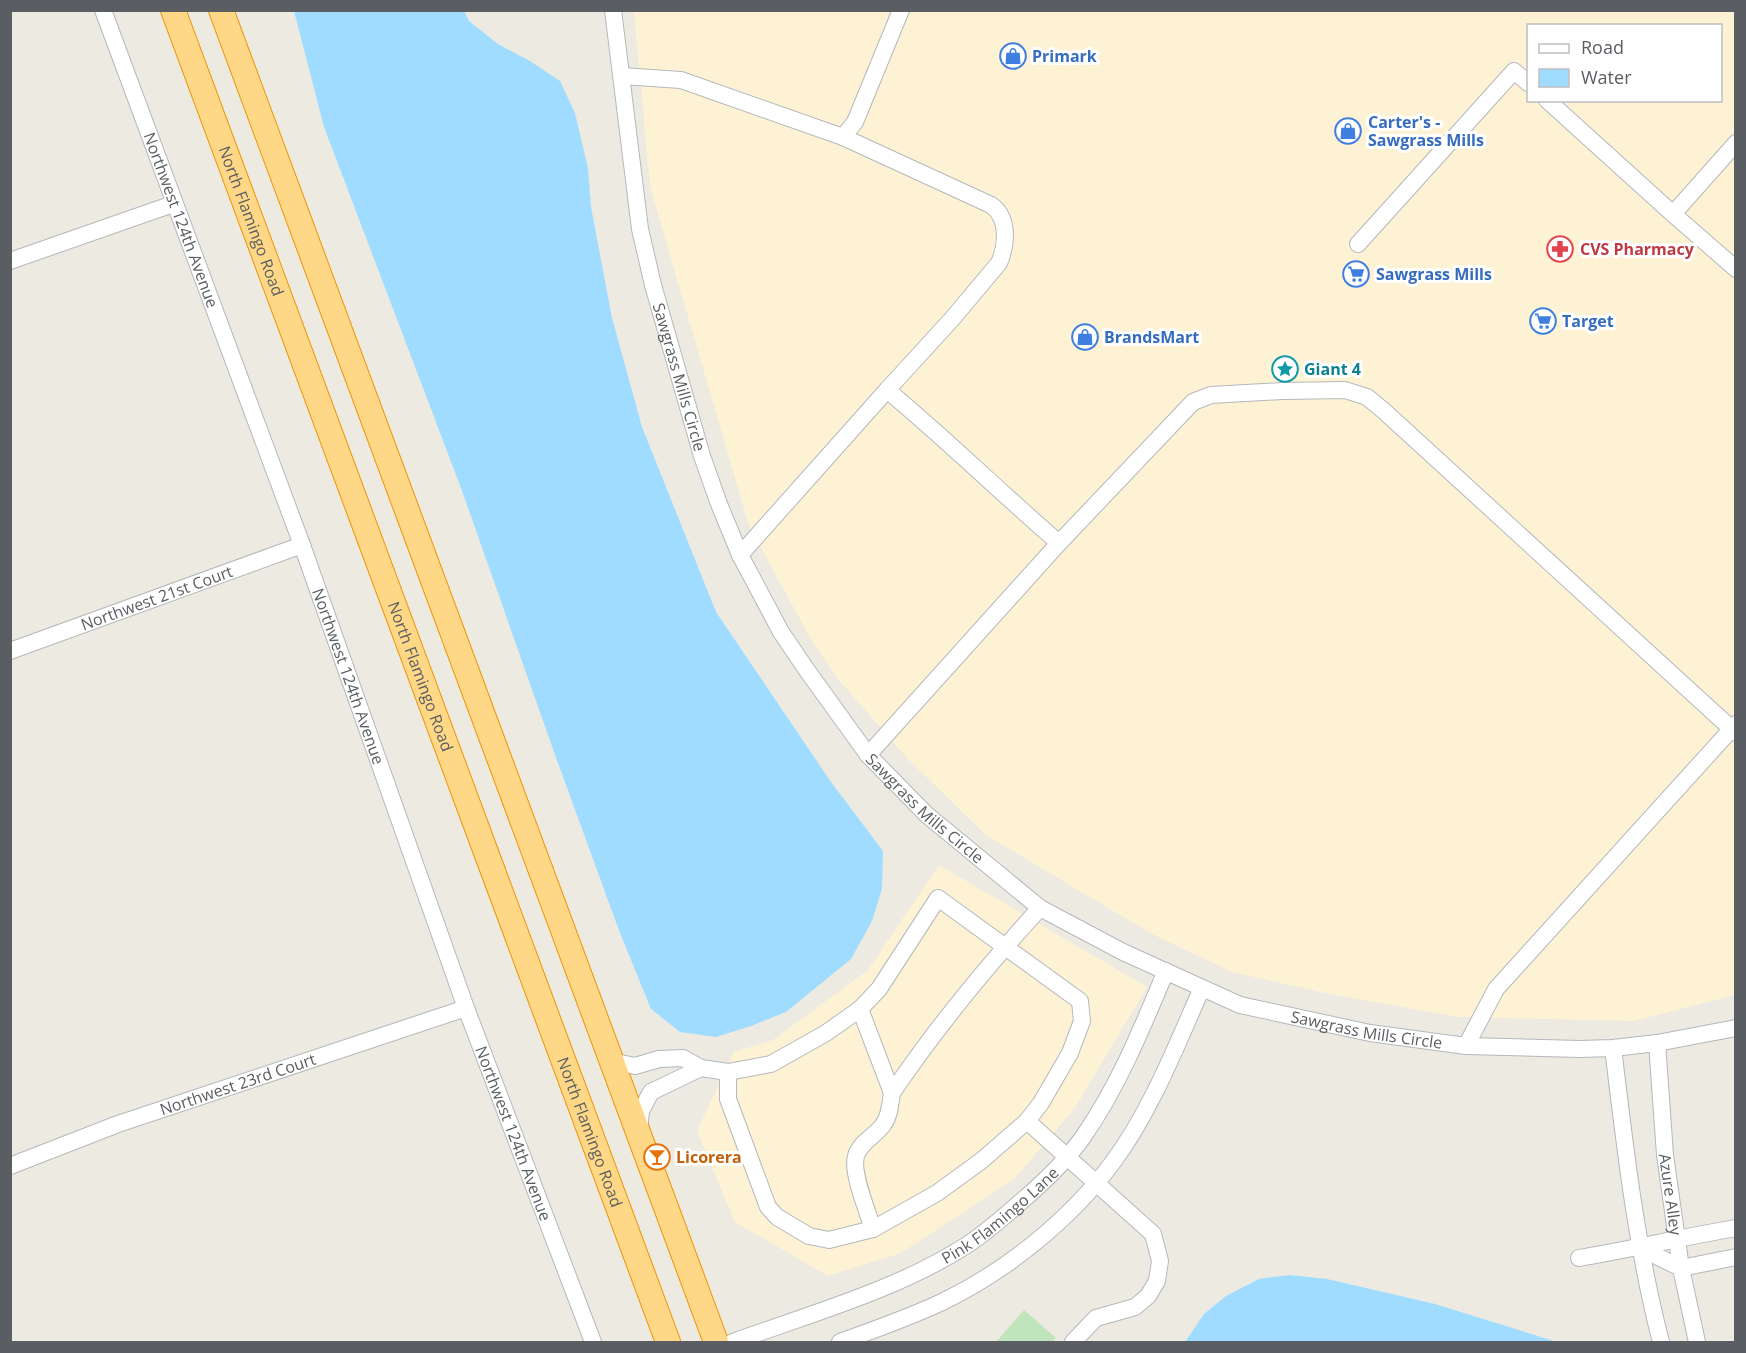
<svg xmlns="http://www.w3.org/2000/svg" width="1746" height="1353" font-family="'Open Sans',sans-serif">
  <rect width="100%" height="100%" fill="#edeae1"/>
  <g fill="#fef2d5" fill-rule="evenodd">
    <path d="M 634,11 L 1735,11 L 1735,995 L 1634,1021 L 1458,1017 L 1325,993 L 1232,972 L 1152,934 L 986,835 L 909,760 L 837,678 L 812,641 L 749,526 L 650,186 ZM 1528,26 L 1720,26 L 1720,100 L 1528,100 Z"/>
    <path d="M 939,865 L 1147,987 L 1075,1108 L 1014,1179 L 901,1253 L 828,1276 L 735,1222 L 697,1131 L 734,1052 L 773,1040 L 868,970 Z"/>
  </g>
  <path fill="#c0e5bd" d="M 1024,1310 L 1056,1338 L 1052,1342 L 996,1342 Z"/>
  <g fill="#9fdcff">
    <path d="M 294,11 L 464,11 L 469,21 L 498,44 L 530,61 L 560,81 L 575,113 L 588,168 L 591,207 L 612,318 L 642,427 L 716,612 L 831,782 L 883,851 L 882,889 L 872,921 L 851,959 L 786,1012 L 751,1026 L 716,1037 L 680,1032 L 651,1009 L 620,933 L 554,752 L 461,488 L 324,127 Z"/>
    <path d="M 1290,1275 L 1327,1279 L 1435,1304 L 1557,1342 L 1185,1342 L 1204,1314 L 1226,1296 L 1259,1279 Z"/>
  </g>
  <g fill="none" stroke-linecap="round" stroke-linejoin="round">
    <g stroke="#b4b8bc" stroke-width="18">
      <g id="minor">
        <path id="s1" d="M 103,10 L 302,545 L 466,1008 L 593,1342"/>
        <path id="s2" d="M 613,10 L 640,229 L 653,285 L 702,456 L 719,504 L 740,555 L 781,632 L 806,669 L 868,755 L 927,815 L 1040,908 L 1123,952 L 1240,1005 L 1370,1033 L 1466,1046 L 1580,1049 L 1613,1048 L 1657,1043 L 1736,1028"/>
        <path d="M 622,76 L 681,80 L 843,137 L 855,122 L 901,10"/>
        <path d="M 1547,100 L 1673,214"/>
        <path d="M 843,137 L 991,205 C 1009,217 1007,245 999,263 L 952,319 L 887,390 C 946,439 1001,493 1059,543 L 868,755"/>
        <path d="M 1736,143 L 1673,214 L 1736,269"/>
        <path d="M 1358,244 L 1514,71 L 1528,83"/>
        <path d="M 10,261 L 173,204"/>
        <path d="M 1059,543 L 1193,402 L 1211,395 L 1282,391 L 1345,390 L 1367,397 L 1384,411 L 1736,733"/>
        <path d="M 740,555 L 887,390"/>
        <path id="s3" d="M 10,651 L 302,545"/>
        <path d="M 860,1009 L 892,1093 C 936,1028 987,966 1040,908"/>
        <path id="s4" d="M 1657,1043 L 1665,1155 L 1681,1268 L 1697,1342"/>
        <path d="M 1466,1046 L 1496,989 L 1736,724"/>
        <path d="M 1613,1048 C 1625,1147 1636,1246 1661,1342"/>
        <path d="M 611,1061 L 635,1066 L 659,1059 L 683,1058 L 701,1068 L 728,1072 L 771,1064 L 826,1033 L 860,1009 L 879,989 L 938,898 L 1080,1001 L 1082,1021 L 1070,1053 L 1041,1103 L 1027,1121 L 981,1161 L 937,1193 L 873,1229 L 829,1240 L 809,1236 L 777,1217 L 768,1207 L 728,1099 L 728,1072"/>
        <path d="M 1027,1121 L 1153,1234 L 1160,1261 L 1157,1281 L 1148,1296 L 1135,1307 L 1096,1318 L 1073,1342"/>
        <path d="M 639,1131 L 641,1111 L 651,1092 L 701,1068"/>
        <path id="s5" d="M 10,1166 L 118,1124 L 466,1008"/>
        <path d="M 873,1229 C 868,1212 851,1173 856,1156 C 860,1142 875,1136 883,1125 C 890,1116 890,1104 892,1093"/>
        <path d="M 1640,1248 L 1681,1268 L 1736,1257"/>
        <path d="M 1579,1258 C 1632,1249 1683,1237 1736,1228"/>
        <path id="s6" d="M 733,1342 C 810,1314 897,1290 967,1245 C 987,1232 1006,1215 1023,1200 C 1045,1181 1066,1161 1083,1137 C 1118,1087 1142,1028 1166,971"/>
        <path d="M 840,1342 C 874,1330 908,1318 942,1302 C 1005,1272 1071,1219 1113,1162 C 1151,1111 1176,1046 1202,988"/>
      </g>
    </g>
    <g stroke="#ee9400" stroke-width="26">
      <g id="highway">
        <path id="s7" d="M 173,10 L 668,1342"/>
        <path d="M 221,10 L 716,1342"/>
      </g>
    </g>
    <use href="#minor" stroke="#fff" stroke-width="16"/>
    <use href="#highway" stroke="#fed887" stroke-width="24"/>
  </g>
  <defs>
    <g id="shop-ring" transform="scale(1.35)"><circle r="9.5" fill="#fff" stroke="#3f7fe0" stroke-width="1.5"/><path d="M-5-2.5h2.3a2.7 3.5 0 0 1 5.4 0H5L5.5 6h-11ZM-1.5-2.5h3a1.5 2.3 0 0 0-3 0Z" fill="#3f7fe0"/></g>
    <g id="pharmacy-ring" transform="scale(1.35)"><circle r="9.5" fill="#fff" stroke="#e0444e" stroke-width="1.5"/><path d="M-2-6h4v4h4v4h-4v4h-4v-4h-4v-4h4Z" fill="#e0444e"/></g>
    <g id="supermarket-ring" transform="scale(1.35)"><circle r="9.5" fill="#fff" stroke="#3f7fe0" stroke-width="1.5"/><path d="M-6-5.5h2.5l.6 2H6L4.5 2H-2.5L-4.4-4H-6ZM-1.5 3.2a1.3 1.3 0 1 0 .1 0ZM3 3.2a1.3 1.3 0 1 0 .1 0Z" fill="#3f7fe0"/></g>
    <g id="sight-ring" transform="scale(1.35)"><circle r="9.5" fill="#fff" stroke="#0f9aa8" stroke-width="1.5"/><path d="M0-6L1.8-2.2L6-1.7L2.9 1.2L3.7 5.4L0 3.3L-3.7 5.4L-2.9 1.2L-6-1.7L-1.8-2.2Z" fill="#0f9aa8"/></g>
    <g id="bar-ring" transform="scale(1.35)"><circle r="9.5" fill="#fff" stroke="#e8710a" stroke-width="1.5"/><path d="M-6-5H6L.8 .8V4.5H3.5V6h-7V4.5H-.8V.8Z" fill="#e8710a"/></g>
  </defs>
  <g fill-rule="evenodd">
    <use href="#shop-ring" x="1013" y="56"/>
    <use href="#shop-ring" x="1348" y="131"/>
    <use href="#pharmacy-ring" x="1560" y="249"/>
    <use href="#supermarket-ring" x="1356" y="274"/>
    <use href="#supermarket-ring" x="1543" y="321"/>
    <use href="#shop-ring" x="1085" y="337"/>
    <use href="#sight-ring" x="1285" y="369"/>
    <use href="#bar-ring" x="657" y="1157"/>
  </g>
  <g text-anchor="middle" stroke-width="6" stroke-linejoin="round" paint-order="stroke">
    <g font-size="16" font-weight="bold" fill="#366cbe" stroke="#fff" text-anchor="start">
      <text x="1032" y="62">Primark</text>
      <text x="1368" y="128">Carter's -<tspan x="1368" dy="18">Sawgrass Mills</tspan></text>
      <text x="1376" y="280">Sawgrass Mills</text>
      <text x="1562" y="327">Target</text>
      <text x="1104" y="343">BrandsMart</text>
    </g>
    <g font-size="16" fill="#5a5e62" stroke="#fff">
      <text dy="6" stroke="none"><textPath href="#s1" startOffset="224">Northwest 124th Avenue</textPath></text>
      <text dy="6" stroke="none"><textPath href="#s7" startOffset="225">North Flamingo Road</textPath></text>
      <text dy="6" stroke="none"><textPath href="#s2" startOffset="374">Sawgrass Mills Circle</textPath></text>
      <text dy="6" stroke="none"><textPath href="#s3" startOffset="156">Northwest 21st Court</textPath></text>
      <text dy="6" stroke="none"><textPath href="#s1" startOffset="710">Northwest 124th Avenue</textPath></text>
      <text dy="6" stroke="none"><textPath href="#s7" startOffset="711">North Flamingo Road</textPath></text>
      <text dy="6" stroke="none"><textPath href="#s2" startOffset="878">Sawgrass Mills Circle</textPath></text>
      <text dy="6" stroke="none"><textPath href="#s2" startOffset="1382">Sawgrass Mills Circle</textPath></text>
      <text dy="6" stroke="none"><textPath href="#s5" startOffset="242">Northwest 23rd Court</textPath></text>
      <text dy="6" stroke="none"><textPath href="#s7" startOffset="1197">North Flamingo Road</textPath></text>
      <text dy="6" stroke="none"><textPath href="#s1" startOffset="1196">Northwest 124th Avenue</textPath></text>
      <text dy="6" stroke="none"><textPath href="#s4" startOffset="152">Azure Alley</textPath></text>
      <text dy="6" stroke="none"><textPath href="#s6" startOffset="298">Pink Flamingo Lane</textPath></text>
    </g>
    <g font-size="16" font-weight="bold" fill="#be3a42" stroke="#fff" text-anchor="start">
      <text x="1580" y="255">CVS Pharmacy</text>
    </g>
    <g font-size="16" font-weight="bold" fill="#0d838f" stroke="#fff" text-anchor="start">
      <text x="1304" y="375">Giant 4</text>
    </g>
    <g font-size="16" font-weight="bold" fill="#c56008" stroke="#fff" text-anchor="start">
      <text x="676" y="1163">Licorera</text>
    </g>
  </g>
  <rect width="1746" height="1353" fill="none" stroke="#5a5e62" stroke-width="24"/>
  <rect x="1527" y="24" width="195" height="78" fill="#ffffff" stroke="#bdbfc0" stroke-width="1.5"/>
  <rect x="1539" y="44" width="30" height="9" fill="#ffffff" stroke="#bdbfc0" stroke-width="1.5"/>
  <text x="1581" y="54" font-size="18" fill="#5a5e62">Road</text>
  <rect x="1539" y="69" width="30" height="18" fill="#9fdcff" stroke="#bdbfc0" stroke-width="1.5"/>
  <text x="1581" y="84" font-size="18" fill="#5a5e62">Water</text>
</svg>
